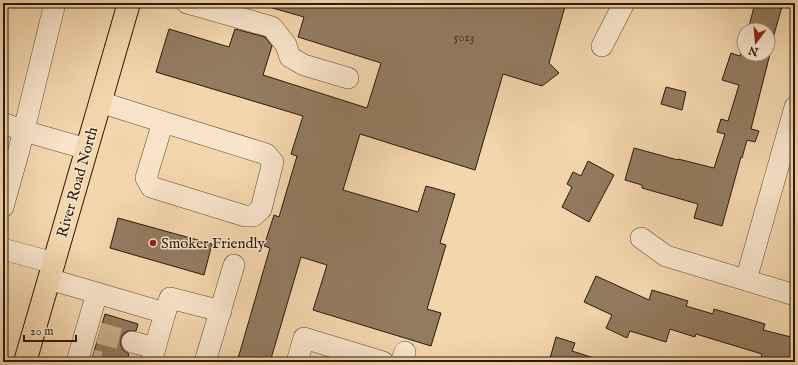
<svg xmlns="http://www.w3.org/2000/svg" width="798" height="365" font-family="'IM FELL English',serif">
  <rect width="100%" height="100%" fill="#f4d6ad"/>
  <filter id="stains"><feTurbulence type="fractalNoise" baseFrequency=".005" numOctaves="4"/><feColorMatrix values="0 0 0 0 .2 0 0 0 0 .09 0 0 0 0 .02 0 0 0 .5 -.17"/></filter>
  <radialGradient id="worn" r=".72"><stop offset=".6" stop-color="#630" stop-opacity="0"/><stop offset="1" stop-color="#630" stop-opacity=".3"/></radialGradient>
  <g fill="#937b60" stroke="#2a190d">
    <path d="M 270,3 L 566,3 L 549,63 L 559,73 L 542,86 L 503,74 L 475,170 L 360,134 L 343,190 L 418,212 L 426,186 L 455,194 L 440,243 L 446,245 L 427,309 L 441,313 L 431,346 L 313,310 L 327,265 L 301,257 L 270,362 L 237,362 L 270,248 L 264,246 L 274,215 L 279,217 L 297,156 L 291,154 L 303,116 L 156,72 L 169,29 L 229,47 L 235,29 L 265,37 L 272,46 L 263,75 L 367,108 L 381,63 L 298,37 L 304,17 L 269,7 Z"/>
    <path d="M 755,3 L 783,3 L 773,38 L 774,38 L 751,129 L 759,131 L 755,142 L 747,140 L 742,158 L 741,157 L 722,226 L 694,218 L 698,204 L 642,188 L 642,185 L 625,180 L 634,148 L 678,160 L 678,159 L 714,168 L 725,134 L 717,132 L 721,119 L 728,121 L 739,85 L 722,80 L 731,53 L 740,56 L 744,43 L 744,54 L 768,54 L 768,30 L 748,30 Z"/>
    <path d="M 666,87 L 686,92 L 682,110 L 661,104 Z"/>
    <path d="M 588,161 L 614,175 L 589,222 L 562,207 L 572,187 L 567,184 L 573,172 L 581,176 Z"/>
    <path d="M 118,218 L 212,244 L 204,275 L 110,248 Z"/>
    <path d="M 596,276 L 649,300 L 652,290 L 688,301 L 686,306 L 713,314 L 714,309 L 765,324 L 763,330 L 795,338 L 795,362 L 781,362 L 761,357 L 762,354 L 696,334 L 695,337 L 670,329 L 666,342 L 630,331 L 627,338 L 606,328 L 612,315 L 584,302 Z"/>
    <path d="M 105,314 L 138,324 L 136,331 L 128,331 L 123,334 L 121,339 L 121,346 L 124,351 L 129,354 L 126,362 L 91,362 Z"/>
    <path d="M 556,337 L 575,343 L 572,351 L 597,359 L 597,362 L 549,362 Z"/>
  </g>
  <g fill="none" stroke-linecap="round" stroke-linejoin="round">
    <g stroke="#ccb08d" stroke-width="21" stroke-dasharray="21 10" stroke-linecap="butt">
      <path d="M 99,333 L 132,342"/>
      <path d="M 92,360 L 100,362"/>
    </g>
    <g stroke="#5c4835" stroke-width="22">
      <g id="minor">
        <path d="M 187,3 L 272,27 L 286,45 L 290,57 L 304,65 L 348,78"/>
        <path d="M 602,46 L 624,3"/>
        <path d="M 100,102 L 163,122 L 146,178 L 151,187 L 245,216 L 253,216 L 261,209 L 273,162 L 266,154 L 163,122"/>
        <path d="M 3,123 L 24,131 L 87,149"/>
        <path d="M 3,207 L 19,150 L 55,3"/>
        <path d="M 641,238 L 666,256 L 795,295"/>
        <path d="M 3,249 L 54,263"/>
        <path d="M 49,279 L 165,313 L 151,362"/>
        <path d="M 746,280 L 795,107"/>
        <path d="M 165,313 L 170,298 L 221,311"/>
        <path d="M 132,342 L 155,348"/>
        <path d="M 77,362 L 97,293"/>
        <path d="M 205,362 L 234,265"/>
        <path d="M 297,362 L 304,338 L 383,362"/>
        <path d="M 401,362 L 405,352"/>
      </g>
    </g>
    <g stroke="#2a190d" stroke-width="24">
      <path id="major" d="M 25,362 L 129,3"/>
    </g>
    <use href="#minor" stroke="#f8e4ca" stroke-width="21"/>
    <use href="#major" stroke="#f4d6ad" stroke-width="22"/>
  </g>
  <circle fill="#8f2418" stroke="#f8e4ca" stroke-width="1.5" cx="153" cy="243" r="4"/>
  <g text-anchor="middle" stroke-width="3" stroke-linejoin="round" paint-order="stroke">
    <g font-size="13" fill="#443222">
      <text x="464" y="41">5013</text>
    </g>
    <g font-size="15" fill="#2a190d" stroke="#f8e4ca">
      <text transform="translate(77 182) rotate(-74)" y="5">River Road North</text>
    </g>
    <g font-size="15" fill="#2a190d" stroke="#f8e4ca" text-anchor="start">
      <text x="161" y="248">Smoker Friendly</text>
    </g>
  </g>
  <rect width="798" height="365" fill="none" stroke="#f4d6ad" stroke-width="16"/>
  <rect x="4" y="4" width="790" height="357" fill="none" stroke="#2a190d" stroke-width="2"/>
  <rect x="8" y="8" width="782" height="349" fill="none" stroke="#2a190d"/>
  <g transform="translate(756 42) rotate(196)"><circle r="19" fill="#f8e4ca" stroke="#a6937e"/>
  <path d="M0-3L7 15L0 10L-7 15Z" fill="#8f2418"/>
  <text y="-6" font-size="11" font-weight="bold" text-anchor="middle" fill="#2a190d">N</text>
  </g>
  <path d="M24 335v6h52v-6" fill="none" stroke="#2a190d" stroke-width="2"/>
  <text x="30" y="335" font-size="12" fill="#2a190d" stroke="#f8e4ca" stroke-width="3" paint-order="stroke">20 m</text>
  <rect width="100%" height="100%" filter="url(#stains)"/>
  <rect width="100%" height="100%" fill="url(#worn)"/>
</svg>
